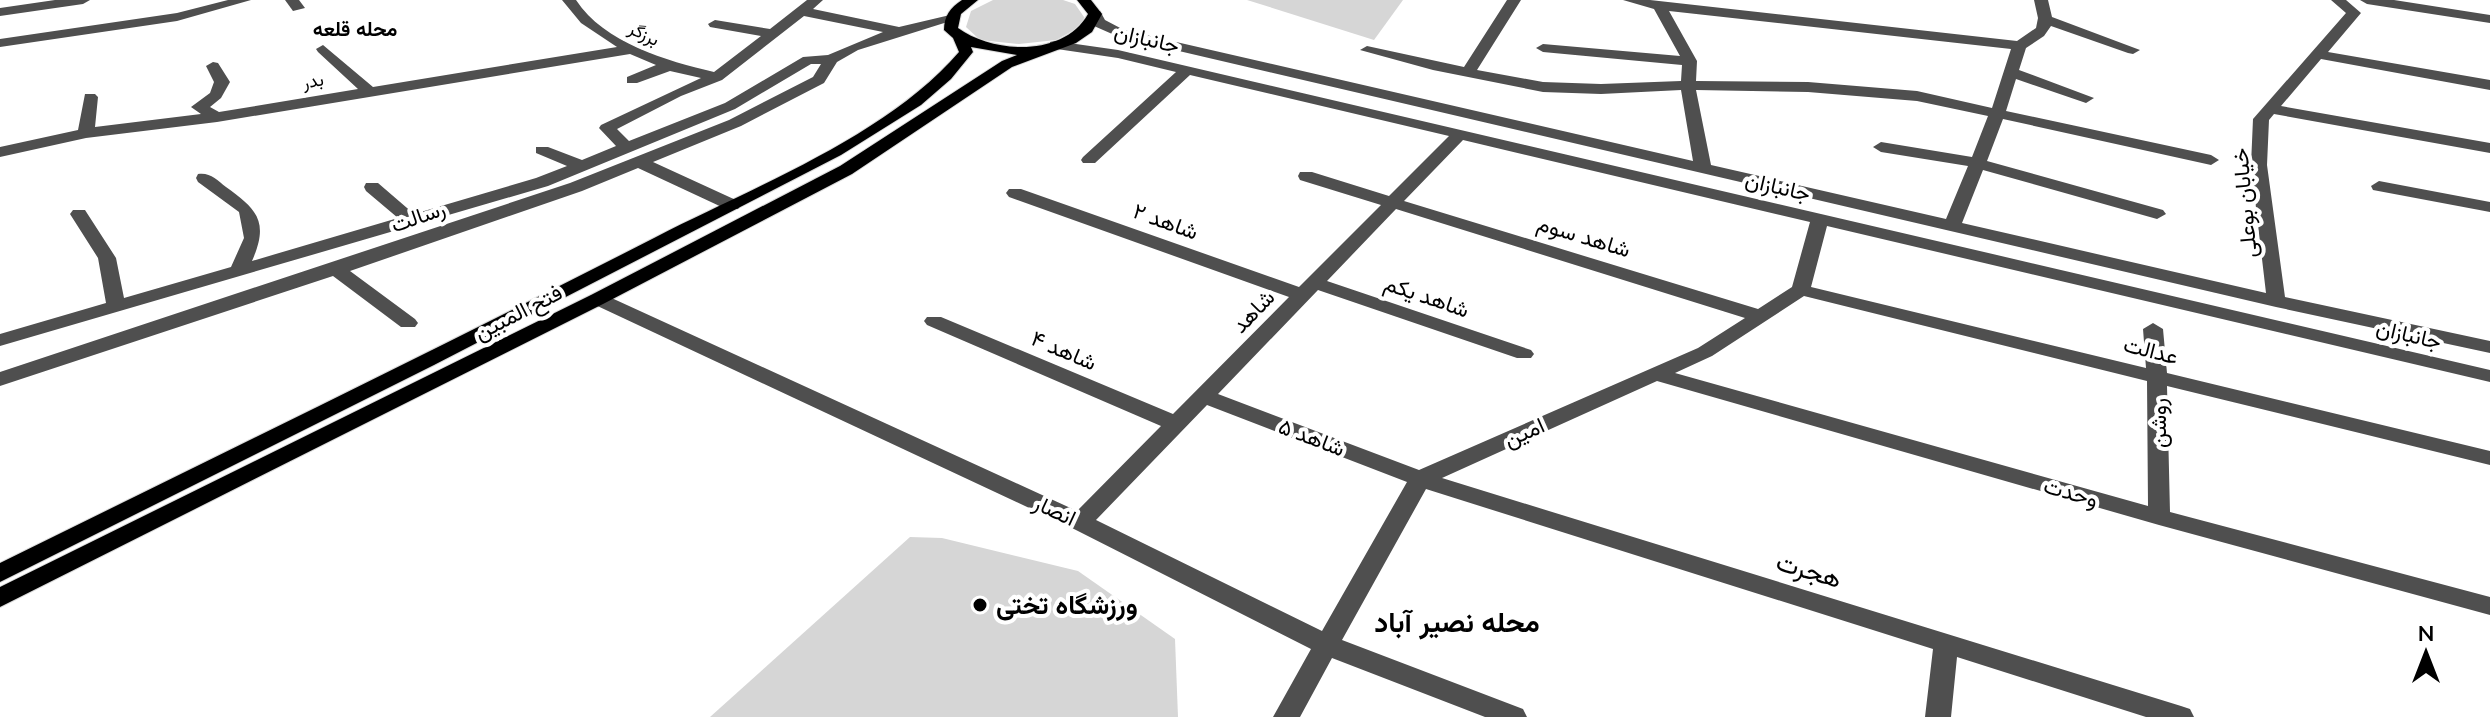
<svg xmlns="http://www.w3.org/2000/svg" width="2490" height="717" font-family="Mulish,Vazirmatn,sans-serif">
  <rect width="100%" height="100%" fill="#fff"/>
  <g fill="#d6d6d6">
    <path d="M 993,0 L 1063,0 L 1075,4 L 1084,17 L 1083,25 L 1056,40 L 1019,44 L 980,40 L 966,27 L 971,11 Z"/>
    <path d="M 1247,0 L 1403,0 L 1374,40 Z"/>
    <path d="M 910,537 L 942,538 L 1078,571 L 1175,639 L 1178,717 L 710,717 Z"/>
  </g>
  <g fill="none" stroke-linecap="round" stroke-linejoin="round">
    <g stroke="#dbdbdb" stroke-width="2">
      <path id="major" d="M 962,0 L 978,0 L 961,14 L 958,28 C 994,54 1064,57 1088,14 L 1077,0 L 1091,0 L 1102,14 L 1092,32 L 1076,43 L 1012,67 L 852,174 L 605,303 L 0,607 L 0,587 L 591,295 L 840,166 L 1002,61 L 1017,55 L 971,47 L 973,52 L 951,79 L 921,105 L 841,155 L 434,365 L 0,582 L 0,563 C 219,455 439,348 656,237 C 753,187 887,136 959,52 L 953,38 L 944,30 C 944,16 950,8 962,0 Z"/>
    </g>
    <g fill="#4f4f4f" fill-rule="evenodd">
      <path d="M 55,0 L 90,0 L 83,4 L 0,16 L 0,8 Z"/>
      <path d="M 228,0 L 251,0 L 177,21 L 0,47 L 0,39 L 177,13 Z"/>
      <path d="M 285,0 L 299,0 L 305,8 L 293,11 Z"/>
      <path d="M 562,0 L 576,0 C 604,43 667,61 714,72 L 761,36 L 710,27 L 708,24 L 715,20 L 770,29 L 807,0 L 823,0 L 813,9 L 899,27 L 950,15 L 957,19 L 858,50 L 837,62 L 824,83 L 741,126 L 653,162 L 738,201 L 741,205 L 738,209 L 726,209 L 638,168 L 582,191 L 350,271 L 415,319 L 418,323 L 415,327 L 401,327 L 333,276 L 0,386 L 0,372 L 570,183 L 729,120 L 813,77 L 821,64 L 811,64 L 735,109 L 548,186 L 0,346 L 0,334 L 106,303 L 98,258 L 70,214 L 73,210 L 85,210 L 116,258 L 124,298 L 231,267 L 244,238 L 239,212 L 198,182 L 196,178 L 198,174 C 210,172 217,180 226,187 C 258,210 269,222 252,261 L 398,218 L 366,191 L 364,187 L 366,183 L 378,183 L 414,214 L 536,178 L 567,166 L 536,153 L 536,147 L 548,147 L 582,160 L 616,146 L 599,128 L 601,125 L 701,78 L 670,71 L 637,83 L 627,83 L 627,77 L 656,65 L 630,54 L 217,122 L 86,138 L 0,157 L 0,147 L 78,130 L 85,94 L 95,94 L 98,97 L 95,127 L 201,114 L 191,107 L 210,93 L 214,82 L 206,66 L 213,62 L 218,63 L 230,82 L 221,98 L 210,107 L 219,112 L 358,89 L 318,52 L 316,49 L 323,45 L 373,87 L 617,47 L 581,23 ZM 804,16 L 883,32 L 828,55 L 803,57 L 725,103 L 629,141 L 617,129 L 681,96 L 722,80 Z"/>
      <path d="M 1507,0 L 1521,0 L 1477,70 L 1543,82 L 1601,84 L 1681,81 L 1682,65 L 1543,52 L 1536,48 L 1543,44 L 1680,56 L 1654,9 L 1623,0 L 1650,0 L 2017,41 L 2036,28 L 2038,18 L 2034,0 L 2048,0 L 2052,17 L 2140,50 L 2133,54 L 2128,53 L 2051,26 L 2044,36 L 2026,48 L 2019,70 L 2094,98 L 2086,103 L 2016,79 L 2006,111 L 2211,155 L 2219,160 L 2211,165 L 2003,119 L 1987,161 L 2163,210 L 2166,214 L 2157,219 L 1983,170 L 1962,223 L 2266,293 L 2251,165 L 2253,119 L 2346,13 L 2331,0 L 2346,0 L 2361,13 L 2328,52 L 2490,80 L 2490,90 L 2321,59 L 2281,106 L 2490,143 L 2490,153 L 2274,114 L 2269,120 L 2267,165 L 2285,297 L 2490,341 L 2490,353 L 2276,307 L 1119,37 L 1094,26 L 1088,14 L 1100,11 L 1105,20 L 1124,30 L 1693,161 L 1681,90 L 1601,94 L 1543,92 L 1433,70 L 1360,50 L 1367,46 L 1464,67 ZM 1669,11 L 2011,49 L 1992,108 L 1917,91 L 1808,82 L 1696,81 L 1697,61 ZM 1696,90 L 1808,92 L 1917,101 L 1988,116 L 1972,157 L 1881,142 L 1873,147 L 1881,152 L 1968,166 L 1946,219 L 1711,165 Z"/>
      <path d="M 2360,0 L 2394,0 L 2490,15 L 2490,23 L 2367,4 Z"/>
      <path d="M 1055,41 L 1118,50 L 2490,370 L 2490,382 L 1827,226 L 1811,287 L 2146,368 L 2143,329 L 2153,323 L 2163,329 L 2167,373 L 2490,451 L 2490,465 L 2167,386 L 2170,512 L 2490,597 L 2490,615 L 2159,525 L 1657,381 L 1442,478 L 2181,706 L 2190,709 L 2194,717 L 2146,717 L 1957,657 L 1951,717 L 1925,717 L 1933,649 L 1426,489 L 1342,640 L 1523,709 L 1527,717 L 1485,717 L 1332,658 L 1300,717 L 1273,717 L 1311,649 L 1072,528 L 591,303 L 589,299 L 591,295 L 605,295 L 1077,511 L 1161,426 L 927,325 L 924,321 L 927,317 L 941,317 L 1173,414 L 1289,297 L 1009,197 L 1006,193 L 1009,189 L 1021,189 L 1299,287 L 1381,205 L 1300,180 L 1298,176 L 1300,172 L 1312,172 L 1389,196 L 1449,136 L 1190,75 L 1095,163 L 1083,163 L 1081,160 L 1083,157 L 1176,72 L 1118,58 L 1050,48 L 1050,42 ZM 1463,140 L 1810,222 L 1792,287 L 1758,309 L 1404,201 ZM 1396,209 L 1745,318 L 1698,348 L 1419,470 L 1218,394 L 1318,290 L 1517,358 L 1531,358 L 1534,354 L 1531,350 L 1327,281 ZM 1804,296 L 2147,381 L 2148,506 L 1675,373 L 1712,356 ZM 1207,405 L 1407,482 L 1322,631 L 1096,520 Z"/>
      <path d="M 2379,181 L 2490,202 L 2490,212 L 2373,190 L 2371,186 Z"/>
    </g>
    <use href="#major" fill="#000" fill-rule="evenodd"/>
  </g>
  <circle fill="#000" stroke="#fff" stroke-width="3" cx="980" cy="605" r="8"/>
  <g text-anchor="middle" stroke-width="8" stroke-linejoin="round" paint-order="stroke">
    <g font-size="18" fill="#000" stroke="#fff">
      <text transform="translate(644 34) rotate(26)" y="6">برزگر</text>
      <text transform="translate(313 81) rotate(-10)" y="6">بدر</text>
    </g>
    <g font-size="20" font-weight="bold" fill="#000" stroke="#fff">
      <text x="355" y="36">محله قلعه</text>
    </g>
    <g font-size="22" fill="#000" stroke="#fff">
      <text transform="translate(1147 38) rotate(13)" y="8">جانبازان</text>
      <text transform="translate(1778 186) rotate(13)" y="8">جانبازان</text>
      <text transform="translate(2244 203) rotate(-95)" y="8">خیابان بوعلی</text>
      <text transform="translate(418 216) rotate(-19)" y="8">رسالت</text>
      <text transform="translate(1166 221) rotate(20)" y="8">شاهد ۲</text>
      <text transform="translate(1584 236) rotate(17)" y="8">شاهد سوم</text>
      <text transform="translate(1427 296) rotate(19)" y="8">شاهد یکم</text>
      <text transform="translate(1253 311) rotate(-46)" y="8">شاهد</text>
      <text transform="translate(518 312) rotate(-27)" y="8">فتح المبین</text>
      <text transform="translate(2409 334) rotate(13)" y="8">جانبازان</text>
      <text transform="translate(1064 350) rotate(23)" y="8">شاهد ۴</text>
      <text transform="translate(2151 350) rotate(14)" y="8">عدالت</text>
      <text transform="translate(2158 423) rotate(-90)" y="8">روشن</text>
      <text transform="translate(1524 432) rotate(-24)" y="8">امین</text>
      <text transform="translate(1312 437) rotate(21)" y="8">شاهد ۵</text>
      <text transform="translate(2071 492) rotate(16)" y="8">وحدت</text>
      <text transform="translate(1055 510) rotate(25)" y="8">انصار</text>
    </g>
    <g font-size="26" fill="#000" stroke="#fff">
      <text transform="translate(1809 570) rotate(17)" y="9">هجرت</text>
    </g>
    <g font-size="26" font-weight="bold" fill="#000" stroke="#fff" text-anchor="start">
      <text x="996" y="614">ورزشگاه تختی</text>
    </g>
    <g font-size="28" font-weight="bold" fill="#000" stroke="#fff">
      <text x="1457" y="632">محله نصیر آباد</text>
    </g>
  </g>
  <g transform="translate(2426 653)" stroke="#ffffff" stroke-width="6" paint-order="stroke">
  <path d="M0-6L14 30L0 20L-14 30Z" fill="#000000"/>
  <text y="-12" font-size="22" font-weight="bold" text-anchor="middle" fill="#000000">N</text>
  </g>
</svg>
